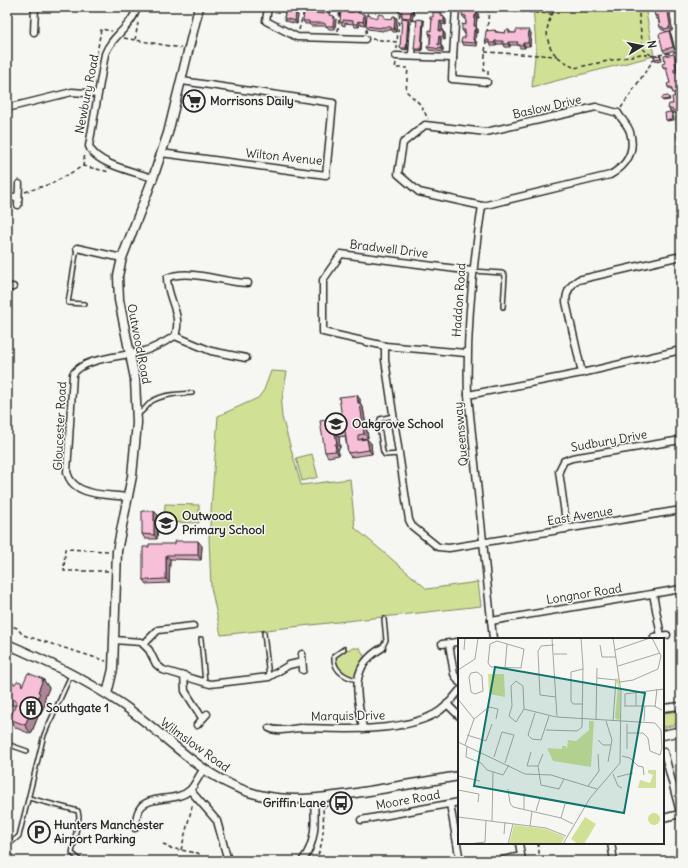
<svg xmlns="http://www.w3.org/2000/svg" width="688" height="868" font-family="Delius,sans-serif">
  <rect width="100%" height="100%" fill="#f6f6f2"/>
  <filter id="ink" filterUnits="userSpaceOnUse"><feTurbulence type="fractalNoise" baseFrequency=".025" numOctaves="2"/><feDisplacementMap in="SourceGraphic" scale="8" xChannelSelector="R" yChannelSelector="G"/><feConvolveMatrix kernelMatrix="1 2 1 2 8 2 1 2 1" color-interpolation-filters="sRGB"/></filter>
  <g filter="url(#ink)">
    <g fill="#d0e195" stroke="#7e8660">
      <path d="M 533,7 L 645,7 L 654,56 L 532,87 L 536,46 Z"/>
      <path d="M 271,371 L 287,372 L 281,405 L 282,417 L 301,485 L 350,479 L 355,528 L 427,589 L 478,582 L 481,606 L 221,635 L 211,587 L 209,538 L 218,416 L 258,398 L 264,390 Z"/>
      <path d="M 312,454 L 318,477 L 302,481 L 296,458 Z"/>
      <path d="M 165,504 L 199,505 L 199,523 L 164,522 Z"/>
      <path d="M 353,648 L 360,648 L 366,660 L 357,680 L 344,676 L 335,664 L 336,653 Z"/>
      <path d="M 681,711 L 681,723 L 663,728 L 663,713 Z"/>
    </g>
    <g fill="none" stroke-linecap="round" stroke-linejoin="round">
      <g stroke="#2b2b2b" stroke-width="6">
        <g id="lane">
          <path d="M 77,248 L 68,303 L 85,304"/>
          <path d="M 473,271 L 502,273 L 505,275 L 503,307"/>
          <path d="M 138,414 C 144,411 147,405 152,401 C 164,394 179,394 192,393"/>
          <path d="M 393,416 L 380,419 L 379,427 L 383,452 L 385,455 L 400,454"/>
          <path d="M 264,633 L 269,677"/>
          <path d="M 201,639 L 205,683"/>
          <path d="M 382,648 L 386,640 L 384,619"/>
          <path d="M 344,649 L 334,656 C 333,670 344,677 357,680"/>
          <path d="M 7,744 L 27,751"/>
          <path d="M 29,798 L 78,811 L 79,817 L 72,853 L 81,861"/>
          <path d="M 7,846 L 19,836 L 44,735 L 71,675"/>
        </g>
      </g>
      <g stroke="#2b2b2b" stroke-width="9">
        <g id="street">
          <path d="M 137,7 C 133,26 111,36 105,54 L 89,146 C 95,164 135,172 153,178"/>
          <path d="M 268,7 L 266,21 L 297,37 L 365,39"/>
          <path d="M 680,7 L 681,11"/>
          <path d="M 34,32 L 35,7"/>
          <path d="M 396,56 L 453,58 L 456,7"/>
          <path d="M 412,56 L 414,24"/>
          <path d="M 453,58 L 452,79 L 487,82"/>
          <path d="M 596,107 L 618,113 C 621,119 628,125 630,132 C 636,152 626,166 610,175 L 482,206 L 419,192 L 398,174 L 403,143 L 425,125 L 486,132 Z"/>
          <path d="M 7,108 L 72,92 L 97,94"/>
          <path d="M 161,153 L 326,175 L 333,103 L 182,81"/>
          <path d="M 7,199 L 18,196"/>
          <path d="M 18,205 L 19,184"/>
          <path d="M 77,248 L 122,258"/>
          <path d="M 7,288 L 13,287"/>
          <path d="M 175,336 L 211,351 L 246,358"/>
          <path d="M 385,346 L 385,360 L 409,520 L 412,526 L 438,547 L 449,548 L 681,510"/>
          <path d="M 466,353 L 385,346 L 323,332 L 323,280 L 341,254 L 472,271"/>
          <path d="M 582,373 L 566,302 C 566,292 570,285 578,280 L 681,256"/>
          <path d="M 468,395 C 466,331 472,270 482,206"/>
          <path d="M 127,497 C 106,494 73,497 67,472 L 73,374 C 85,357 124,357 144,351 C 155,348 165,342 175,336 C 183,314 167,299 167,278 C 189,268 223,283 248,283"/>
          <path d="M 7,527 L 7,531"/>
          <path d="M 567,529 L 559,471 L 564,461 L 572,458 L 681,440"/>
          <path d="M 653,594 L 661,636"/>
          <path d="M 491,621 L 681,589"/>
          <path d="M 654,637 L 667,635"/>
          <path d="M 493,639 L 468,395 L 582,373 L 681,350"/>
          <path d="M 114,640 L 141,642 L 149,650 L 156,664 L 163,670 L 210,684 L 269,677 L 289,665 L 302,662"/>
          <path d="M 144,644 L 158,630 L 193,626"/>
          <path d="M 442,644 L 457,642"/>
          <path d="M 449,644 L 454,674 L 459,682"/>
          <path d="M 302,654 L 303,670"/>
          <path d="M 184,675 L 185,691 L 202,718"/>
          <path d="M 447,704 L 459,716"/>
          <path d="M 663,708 L 681,706"/>
          <path d="M 197,725 L 207,714"/>
          <path d="M 269,728 C 278,733 291,728 302,728 C 341,729 399,733 435,714 C 444,709 452,700 459,691"/>
          <path d="M 363,729 C 358,696 347,668 382,648"/>
          <path d="M 663,753 L 664,752 L 681,816"/>
          <path d="M 190,790 L 217,821 L 228,861"/>
          <path d="M 450,804 L 460,861"/>
          <path d="M 663,818 L 680,814"/>
          <path d="M 361,820 L 459,802"/>
          <path d="M 135,828 C 136,823 136,815 139,810 C 147,794 176,803 190,790 C 195,785 199,775 204,769"/>
          <path d="M 519,843 L 522,861"/>
          <path d="M 611,843 L 614,861"/>
          <path d="M 302,861 C 317,842 315,820 314,798"/>
          <path d="M 498,861 L 521,856"/>
        </g>
      </g>
      <g stroke="#2b2b2b" stroke-width="11">
        <g id="secondary">
          <path d="M 7,644 C 46,661 85,679 120,703 C 167,734 206,785 264,796 C 298,803 335,796 369,791 C 399,786 429,781 459,776"/>
          <path d="M 107,694 L 113,669 L 117,551 L 132,476 L 137,423 L 135,379 L 119,300 L 118,276 L 122,258 L 153,178 L 168,133 L 199,7"/>
          <path d="M 663,735 L 681,731"/>
        </g>
      </g>
      <g stroke="#2b2b2b" stroke-width="1.5" stroke-dasharray="4 3" stroke-linecap="butt">
        <path d="M 481,7 L 489,9"/>
        <path d="M 558,7 C 546,18 543,39 554,53 C 559,59 568,63 574,68 L 641,54 L 655,56"/>
        <path d="M 638,7 L 643,49 L 651,55"/>
        <path d="M 368,17 L 369,7"/>
        <path d="M 299,30 L 305,7"/>
        <path d="M 338,31 L 340,7"/>
        <path d="M 366,33 L 367,25"/>
        <path d="M 487,33 L 489,9 L 552,14"/>
        <path d="M 124,38 L 181,48"/>
        <path d="M 372,39 L 397,42 L 400,11"/>
        <path d="M 135,40 L 138,23"/>
        <path d="M 486,40 L 484,71 L 488,71 L 488,75"/>
        <path d="M 397,49 L 397,42"/>
        <path d="M 485,52 L 557,56"/>
        <path d="M 97,54 L 101,29 L 112,31"/>
        <path d="M 659,55 L 681,51"/>
        <path d="M 396,63 L 395,68 L 408,68 L 406,91 L 421,105 L 428,119"/>
        <path d="M 621,108 L 656,56"/>
        <path d="M 83,166 L 110,172"/>
        <path d="M 25,192 L 53,183 L 83,166 L 85,153"/>
        <path d="M 108,571 L 64,571 L 65,549 L 109,551"/>
        <path d="M 7,624 L 17,628 L 23,635 L 106,661"/>
        <path d="M 538,843 L 540,861"/>
        <path d="M 163,844 L 168,846 L 169,848 L 198,853 L 202,857"/>
        <path d="M 181,850 L 193,803"/>
        <path d="M 315,861 C 324,845 324,825 323,807 L 338,804"/>
      </g>
      <use href="#lane" stroke="#f6f6f2" stroke-width="3"/>
      <use href="#street" stroke="#f6f6f2" stroke-width="6"/>
      <use href="#secondary" stroke="#f6f6f2" stroke-width="8"/>
    </g>
    <g fill="#d5a5ba" stroke="#2b2b2b">
      <path d="M 291,7 L 293,10 L 292,11 L 298,15 L 297,24 L 286,21 L 284,18 L 285,11 L 281,11 L 279,8 Z"/>
      <path d="M 400,7 L 416,7 L 416,9 L 413,9 L 415,15 L 413,15 L 412,21 L 409,21 L 407,50 L 401,49 L 400,48 L 403,19 L 402,17 L 402,15 L 401,15 L 399,12 Z"/>
      <path d="M 492,7 L 526,7 L 526,9 Z"/>
      <path d="M 656,7 L 669,7 L 672,28 L 672,31 L 666,32 L 664,30 L 662,30 L 660,27 L 658,19 L 657,19 L 655,16 Z"/>
      <path d="M 477,10 L 479,18 L 477,18 L 476,27 L 478,29 L 478,33 L 476,33 L 475,40 L 477,43 L 477,46 L 463,45 L 461,42 L 465,38 L 465,33 L 464,33 L 462,30 L 466,25 L 466,19 L 464,18 L 462,15 Z"/>
      <path d="M 345,11 L 360,13 L 366,17 L 365,25 L 360,24 L 359,27 L 355,27 L 353,24 L 345,23 L 345,26 L 342,25 L 340,22 Z"/>
      <path d="M 329,12 L 331,15 L 336,19 L 335,29 L 329,29 L 326,26 L 311,26 L 309,24 L 305,24 L 303,21 L 317,13 L 324,14 Z"/>
      <path d="M 441,12 L 443,15 L 443,17 L 444,17 L 446,20 L 446,25 L 442,24 L 442,31 L 443,31 L 445,34 L 445,40 L 441,39 L 441,45 L 443,48 L 443,52 L 429,50 L 427,47 L 430,45 L 430,36 L 429,33 L 431,31 L 432,22 L 430,19 Z"/>
      <path d="M 395,16 L 397,19 L 396,32 L 393,32 L 392,30 L 383,30 L 383,31 L 368,29 L 366,26 L 378,18 L 392,19 Z"/>
      <path d="M 424,21 L 422,51 L 415,50 L 414,49 Z"/>
      <path d="M 495,30 L 497,32 L 505,33 L 509,30 L 511,33 L 531,33 L 530,46 L 525,46 L 525,48 L 520,48 L 518,45 L 510,45 L 510,47 L 505,47 L 504,44 L 497,44 L 496,46 L 491,46 L 489,43 L 487,43 L 485,40 Z"/>
      <path d="M 669,31 L 671,34 L 675,50 L 665,53 L 663,50 Z"/>
      <path d="M 660,55 L 661,56 L 662,60 L 656,61 L 655,59 Z"/>
      <path d="M 676,57 L 678,72 L 680,75 L 681,77 L 681,95 L 675,96 L 673,93 L 672,90 L 670,90 L 668,87 L 670,83 L 667,70 L 665,70 L 663,67 L 665,63 Z"/>
      <path d="M 681,95 L 681,114 L 677,114 L 670,111 L 668,108 Z"/>
      <path d="M 668,96 L 669,97 L 670,100 L 663,101 L 662,100 Z"/>
      <path d="M 671,112 L 673,114 L 674,120 L 667,121 L 666,120 Z"/>
      <path d="M 360,399 L 360,403 L 363,407 L 368,438 L 361,439 L 371,443 L 372,454 L 351,457 L 348,453 L 345,436 L 339,437 L 340,448 L 338,449 L 339,455 L 328,457 L 325,452 L 340,418 L 342,418 Z"/>
      <path d="M 158,515 L 157,539 L 145,539 L 142,534 Z"/>
      <path d="M 202,546 L 201,560 L 170,559 L 169,583 L 146,584 L 143,580 L 149,547 Z"/>
      <path d="M 43,679 L 49,688 L 44,700 L 46,702 L 40,715 L 39,714 L 31,734 L 16,728 L 10,719 L 15,706 L 7,703 L 7,680 L 15,684 L 23,685 Z"/>
    </g>
    <g fill="#ae8697" stroke="#2b2b2b">
      <path d="M 288,7 L 291,7 L 293,10 L 291,14 Z"/>
      <path d="M 412,7 L 413,9 L 415,15 L 413,12 Z"/>
      <path d="M 475,7 L 477,10 L 479,18 L 477,15 Z"/>
      <path d="M 667,7 L 669,7 L 672,28 L 672,31 L 669,28 Z"/>
      <path d="M 296,12 L 298,15 L 297,24 L 295,21 Z"/>
      <path d="M 411,12 L 413,15 L 412,21 L 410,18 Z"/>
      <path d="M 364,14 L 366,17 L 365,25 L 363,22 Z"/>
      <path d="M 475,15 L 477,18 L 476,27 L 478,29 L 478,33 L 474,26 Z"/>
      <path d="M 334,16 L 336,19 L 335,29 L 333,26 Z"/>
      <path d="M 395,16 L 397,19 L 396,32 L 394,29 Z"/>
      <path d="M 444,17 L 446,20 L 446,25 L 444,22 Z"/>
      <path d="M 408,19 L 409,21 L 407,50 L 406,48 Z"/>
      <path d="M 423,20 L 424,21 L 422,51 L 421,49 Z"/>
      <path d="M 358,21 L 360,24 L 359,27 L 357,24 Z"/>
      <path d="M 440,21 L 442,24 L 442,34 L 439,31 Z"/>
      <path d="M 474,30 L 476,33 L 475,40 L 477,43 L 477,46 L 473,40 Z"/>
      <path d="M 529,30 L 531,33 L 530,46 L 528,43 Z"/>
      <path d="M 443,31 L 445,34 L 445,40 L 443,37 Z"/>
      <path d="M 669,31 L 671,34 L 675,50 L 673,47 Z"/>
      <path d="M 439,36 L 441,39 L 440,48 L 438,45 Z"/>
      <path d="M 495,41 L 497,44 L 496,46 L 494,43 Z"/>
      <path d="M 508,42 L 510,45 L 510,47 L 508,44 Z"/>
      <path d="M 523,43 L 525,46 L 525,48 L 523,45 Z"/>
      <path d="M 441,45 L 443,48 L 443,52 L 441,49 Z"/>
      <path d="M 674,54 L 676,57 L 678,72 L 676,69 Z"/>
      <path d="M 678,72 L 680,75 L 681,77 L 681,84 Z"/>
      <path d="M 357,395 L 360,399 L 360,403 L 363,407 L 368,438 L 364,434 Z"/>
      <path d="M 335,433 L 339,437 L 340,448 L 337,444 Z"/>
      <path d="M 367,439 L 371,443 L 372,454 L 369,450 Z"/>
      <path d="M 335,444 L 338,449 L 339,455 L 336,451 Z"/>
      <path d="M 154,511 L 158,515 L 157,539 L 154,535 Z"/>
      <path d="M 198,541 L 202,546 L 201,560 L 198,555 Z"/>
      <path d="M 166,555 L 170,559 L 169,583 L 166,579 Z"/>
      <path d="M 43,679 L 49,688 L 44,700 L 46,702 L 40,715 L 34,706 L 38,692 Z"/>
      <path d="M 33,706 L 39,714 L 31,734 L 25,725 Z"/>
    </g>
    <g fill="#f8c0d8" stroke="#2b2b2b">
      <path d="M 290,7 L 289,11 L 296,12 L 295,21 L 284,18 L 286,10 Z"/>
      <path d="M 400,7 L 411,7 L 413,12 L 411,12 L 410,18 L 402,17 L 402,12 L 399,12 Z"/>
      <path d="M 467,7 L 475,7 L 477,15 L 475,15 L 474,26 L 476,26 L 476,30 L 474,30 L 473,40 L 475,40 L 475,43 L 461,42 L 462,38 L 465,38 L 465,30 L 462,30 L 462,24 L 466,25 L 466,16 L 462,15 L 463,10 L 467,10 Z"/>
      <path d="M 656,7 L 667,7 L 670,25 L 669,28 L 664,29 L 663,27 L 660,27 L 658,15 L 655,16 L 654,11 L 656,11 Z"/>
      <path d="M 341,9 L 343,9 L 343,11 L 353,12 L 353,10 L 358,10 L 358,13 L 364,14 L 363,22 L 358,21 L 357,24 L 353,24 L 353,21 L 343,20 L 343,23 L 340,22 Z"/>
      <path d="M 309,10 L 315,10 L 315,13 L 324,14 L 324,11 L 329,12 L 329,15 L 334,16 L 333,26 L 327,26 L 324,23 L 309,23 L 309,21 L 303,21 L 304,12 L 309,13 Z"/>
      <path d="M 433,12 L 441,12 L 441,16 L 444,17 L 444,22 L 440,21 L 439,31 L 443,31 L 443,37 L 439,36 L 438,45 L 441,45 L 441,49 L 427,47 L 428,45 L 430,45 L 431,34 L 429,33 L 429,30 L 431,31 L 432,19 L 430,19 L 430,17 L 433,17 Z"/>
      <path d="M 378,14 L 384,15 L 384,18 L 392,19 L 393,16 L 395,16 L 394,29 L 391,29 L 391,27 L 381,27 L 381,28 L 366,26 L 367,15 L 378,18 Z"/>
      <path d="M 402,18 L 408,19 L 406,48 L 400,48 Z"/>
      <path d="M 417,19 L 423,20 L 421,49 L 414,49 Z"/>
      <path d="M 495,30 L 495,32 L 505,33 L 506,30 L 509,30 L 509,33 L 516,33 L 516,30 L 529,30 L 528,43 L 523,43 L 523,45 L 517,45 L 518,42 L 508,42 L 508,44 L 503,44 L 503,41 L 495,41 L 494,43 L 489,43 L 489,40 L 485,40 L 486,31 Z"/>
      <path d="M 669,31 L 673,47 L 663,50 L 659,34 Z"/>
      <path d="M 674,54 L 676,69 L 674,69 L 674,72 L 678,72 L 681,84 L 681,91 L 673,93 L 671,87 L 668,87 L 667,84 L 670,83 L 666,67 L 663,67 L 662,64 L 665,63 L 664,56 Z"/>
      <path d="M 660,55 L 661,58 L 655,59 L 654,56 Z"/>
      <path d="M 681,95 L 681,110 L 675,111 L 668,108 L 669,104 L 673,104 L 672,97 Z"/>
      <path d="M 668,96 L 669,99 L 662,100 L 662,97 Z"/>
      <path d="M 671,112 L 673,119 L 666,120 L 665,113 Z"/>
      <path d="M 681,116 L 681,152 L 679,152 L 677,135 L 678,134 L 676,117 Z"/>
      <path d="M 681,157 L 681,161 L 679,162 L 678,159 Z"/>
      <path d="M 357,395 L 358,403 L 360,403 L 364,434 L 358,435 L 358,440 L 367,439 L 369,450 L 348,453 L 345,431 L 335,433 L 337,444 L 335,444 L 336,451 L 325,452 L 320,421 L 333,419 L 333,414 L 337,414 L 338,418 L 342,418 L 339,397 Z"/>
      <path d="M 142,511 L 154,511 L 154,535 L 142,534 Z"/>
      <path d="M 175,541 L 198,541 L 198,555 L 166,555 L 166,579 L 143,580 L 143,547 L 149,547 L 149,544 L 175,544 Z"/>
      <path d="M 28,673 L 43,679 L 38,692 L 40,693 L 34,706 L 33,706 L 25,725 L 10,719 L 17,701 L 7,697 L 7,680 L 15,684 L 17,681 L 21,682 L 22,686 Z"/>
    </g>
  </g>
  <defs>
    <g id="supermarket-ring" transform="scale(1.15)"><circle r="9.5" fill="#f6f6f2" stroke="#2b2b2b" stroke-width="1.5"/><path d="M-6-5.5h2.5l.6 2H6L4.5 2H-2.5L-4.4-4H-6ZM-1.5 3.2a1.3 1.3 0 1 0 .1 0ZM3 3.2a1.3 1.3 0 1 0 .1 0Z" fill="#2b2b2b"/></g>
    <g id="school-ring" transform="scale(1.15)"><circle r="9.5" fill="#f6f6f2" stroke="#2b2b2b" stroke-width="1.5"/><path d="M0-5L7-2L0 1L-7-2ZM-4 1L0 2.5L4 1V4Q0 6-4 4Z" fill="#2b2b2b"/></g>
    <g id="building-ring" transform="scale(1.15)"><circle r="9.5" fill="#f6f6f2" stroke="#2b2b2b" stroke-width="1.5"/><path d="M-4-6H4V6H1V3H-1V6H-4ZM-2.5-4.3h1.7v1.8h-1.7ZM.8-4.3h1.7v1.8H.8ZM-2.5-1h1.7V.8h-1.7ZM.8-1h1.7V.8H.8Z" fill="#2b2b2b"/></g>
    <g id="bus-ring" transform="scale(1.15)"><circle r="9.5" fill="#f6f6f2" stroke="#2b2b2b" stroke-width="1.5"/><path d="M-5-6H5V4H4V6H2V4H-2V6H-4V4H-5ZM-3.5-4V0h7V-4ZM-3.5 1.2v1.5H-2V1.2ZM2 1.2v1.5H3.5V1.2Z" fill="#2b2b2b"/></g>
    <g id="parking-ring" transform="scale(1.15)"><circle r="9.5" fill="#f6f6f2" stroke="#2b2b2b" stroke-width="1.5"/><path d="M-3.5-5.5H1a3.5 3.5 0 0 1 0 7H-1V5.5H-3.5ZM-1-3.4V-.6H.8a1.4 1.4 0 0 0 0-2.8Z" fill="#2b2b2b"/></g>
  </defs>
  <g fill-rule="evenodd">
    <use href="#supermarket-ring" x="194" y="101"/>
    <use href="#school-ring" x="336" y="424"/>
    <use href="#school-ring" x="166" y="523"/>
    <use href="#building-ring" x="31" y="708"/>
    <use href="#bus-ring" x="341" y="803"/>
    <use href="#parking-ring" x="39" y="832"/>
  </g>
  <g text-anchor="middle" stroke-width="3" stroke-linejoin="round" paint-order="stroke">
    <g font-size="12" fill="#2b2b2b" stroke="#f6f6f2">
      <text transform="translate(87 94) rotate(-79)" y="4">Newbury Road</text>
      <text transform="translate(547 107) rotate(-13)" y="4">Baslow Drive</text>
      <text transform="translate(284 157) rotate(6)" y="4">Wilton Avenue</text>
      <text transform="translate(389 249) rotate(7)" y="4">Bradwell Drive</text>
      <text transform="translate(459 300) rotate(-86)" y="4">Haddon Road</text>
      <text transform="translate(139 344) rotate(79)" y="4">Outwood Road</text>
      <text transform="translate(60 426) rotate(-87)" y="4">Gloucester Road</text>
      <text transform="translate(461 434) rotate(-95)" y="4">Queensway</text>
      <text transform="translate(609 441) rotate(-10)" y="4">Sudbury Drive</text>
      <text transform="translate(580 516) rotate(-9)" y="4">East Avenue</text>
      <text transform="translate(584 594) rotate(-9)" y="4">Longnor Road</text>
      <text transform="translate(348 716) rotate(-1)" y="4">Marquis Drive</text>
      <text transform="translate(195 745) rotate(36)" y="4">Wilmslow Road</text>
      <text transform="translate(408 800) rotate(-10)" y="4">Moore Road</text>
    </g>
    <g font-size="12" font-weight="bold" fill="#2b2b2b" stroke="#f6f6f2" text-anchor="start">
      <text x="210" y="105">Morrisons Daily</text>
      <text x="352" y="428">Oakgrove School</text>
      <text x="182" y="520">Outwood<tspan x="182" dy="14">Primary School</tspan></text>
      <text x="46" y="712">Southgate 1</text>
      <text x="326" y="807" text-anchor="end">Griffin Lane</text>
      <text x="54" y="829">Hunters Manchester<tspan x="54" dy="14">Airport Parking</tspan></text>
    </g>
  </g>
  <g transform="translate(458 638)">
    <rect width="206" height="206" fill="#f6f6f2"/>
    <path d="M 46,36 L 47,59 L 31,56 L 30,36 ZM 157,40 L 161,41 L 162,58 L 162,81 L 160,82 L 157,80 L 160,48 ZM 131,83 L 136,83 L 133,129 L 95,123 L 89,110 L 104,111 L 104,108 L 108,108 L 109,111 L 110,102 L 118,103 L 131,92 ZM 190,132 L 198,132 L 198,150 L 180,150 L 182,142 L 192,145 L 195,137 L 190,135 ZM190 181a6 6 0 1 1 12 0a6 6 0 1 1-12 0ZM 127,179 L 138,186 L 126,206 L 120,206 L 113,201 ZM 56,187 L 88,191 L 107,199 L 103,206 L 51,206 Z" fill="#d0e195"/>
    <path fill="none" stroke="#a5a5a2" stroke-width="1" d="M 94,0 L 99,79 L 197,85 L 203,92 L 204,110 L 202,117 L 192,113 L 190,100 L 185,95 L 169,95M 39,3 L 66,11 L 63,30 L 33,29 L 30,25 L 32,6 ZM 96,7 L 83,8 L 80,13 L 82,57 L 98,59M 142,7 L 144,19 L 158,19M 6,12 L 7,0M 157,12 L 192,0M 96,16 L 109,16M 160,28 L 202,15M 47,30 L 49,6M 125,31 L 113,34 L 113,63 L 115,66 L 125,66M 0,32 L 17,21 L 20,0M 19,34 L 24,38 L 25,53 L 17,56 L 13,54 L 11,39 L 13,35 ZM 139,40 L 158,42 L 155,83M 58,43 L 65,48 L 66,71 L 58,84 L 51,78 L 54,68 L 53,48 ZM 162,44 L 175,42 L 200,31 L 203,18 L 194,0M 178,55 L 178,68M 0,61 L 16,81M 167,68 L 196,68 L 204,72M 167,69 L 167,56 L 206,51M 197,69 L 199,51M 66,71 L 98,79M 77,75 L 70,97 L 74,101 L 83,102 L 91,78M 138,82 L 139,30M 148,83 L 154,102 L 150,124M 186,83 L 187,68M 169,86 L 169,111M 88,92 L 119,93 L 124,89 L 125,28 L 123,0M 9,97 L 28,103 L 34,86M 140,102 L 145,107 L 153,107M 0,104 L 67,136 L 93,137 L 139,151M 7,107 L 16,81 L 31,69 L 40,71 L 38,81M 9,108 L 8,119 L 23,125 L 29,132 L 45,137 L 51,127M 73,114 L 69,128 L 80,128 L 83,147 L 101,151 L 106,141M 164,118 L 172,120 L 180,128 L 185,129 L 186,137M 36,119 L 44,94 L 56,97 L 47,125M 80,128 L 85,116M 155,136 L 160,148 L 164,150M 0,138 L 22,143M 159,139 L 175,135M 130,148 L 141,133 L 140,116M 50,151 L 52,165 L 55,169 L 103,180 L 115,186M 0,152 L 21,156 L 20,164M 66,171 L 66,155M 78,173 L 82,160 L 109,165 L 106,164M 0,179 L 88,190 L 108,198M 103,180 L 107,166M 34,183 L 35,134M 72,188 L 74,173M 46,196 L 47,184M 10,206 L 27,204 L 28,182M 50,206 L 55,186M 105,206 L 132,160 L 162,125 L 163,54 L 155,0"/>
    <path fill="#0f766e" fill-opacity="0.15" stroke="#0f766e" stroke-width="2" d="M 37,29 L 187,55 L 166,175 L 16,148 Z"/>
    <rect width="206" height="206" fill="none" stroke="#2b2b2b" stroke-width="2"/>
  </g>
  <rect width="688" height="868" fill="none" stroke="#f6f6f2" stroke-width="24"/>
  <rect x="12" y="12" width="664" height="844" fill="none" stroke="#2b2b2b" stroke-width="1.5" filter="url(#ink)"/>
  <g transform="translate(642 46) rotate(80)" stroke="#f6f6f2" stroke-width="3" paint-order="stroke">
  <path d="M0-3L7 15L0 10L-7 15Z" fill="#2b2b2b"/>
  <text y="-6" font-size="11" font-weight="bold" text-anchor="middle" fill="#2b2b2b">N</text>
  </g>
</svg>
